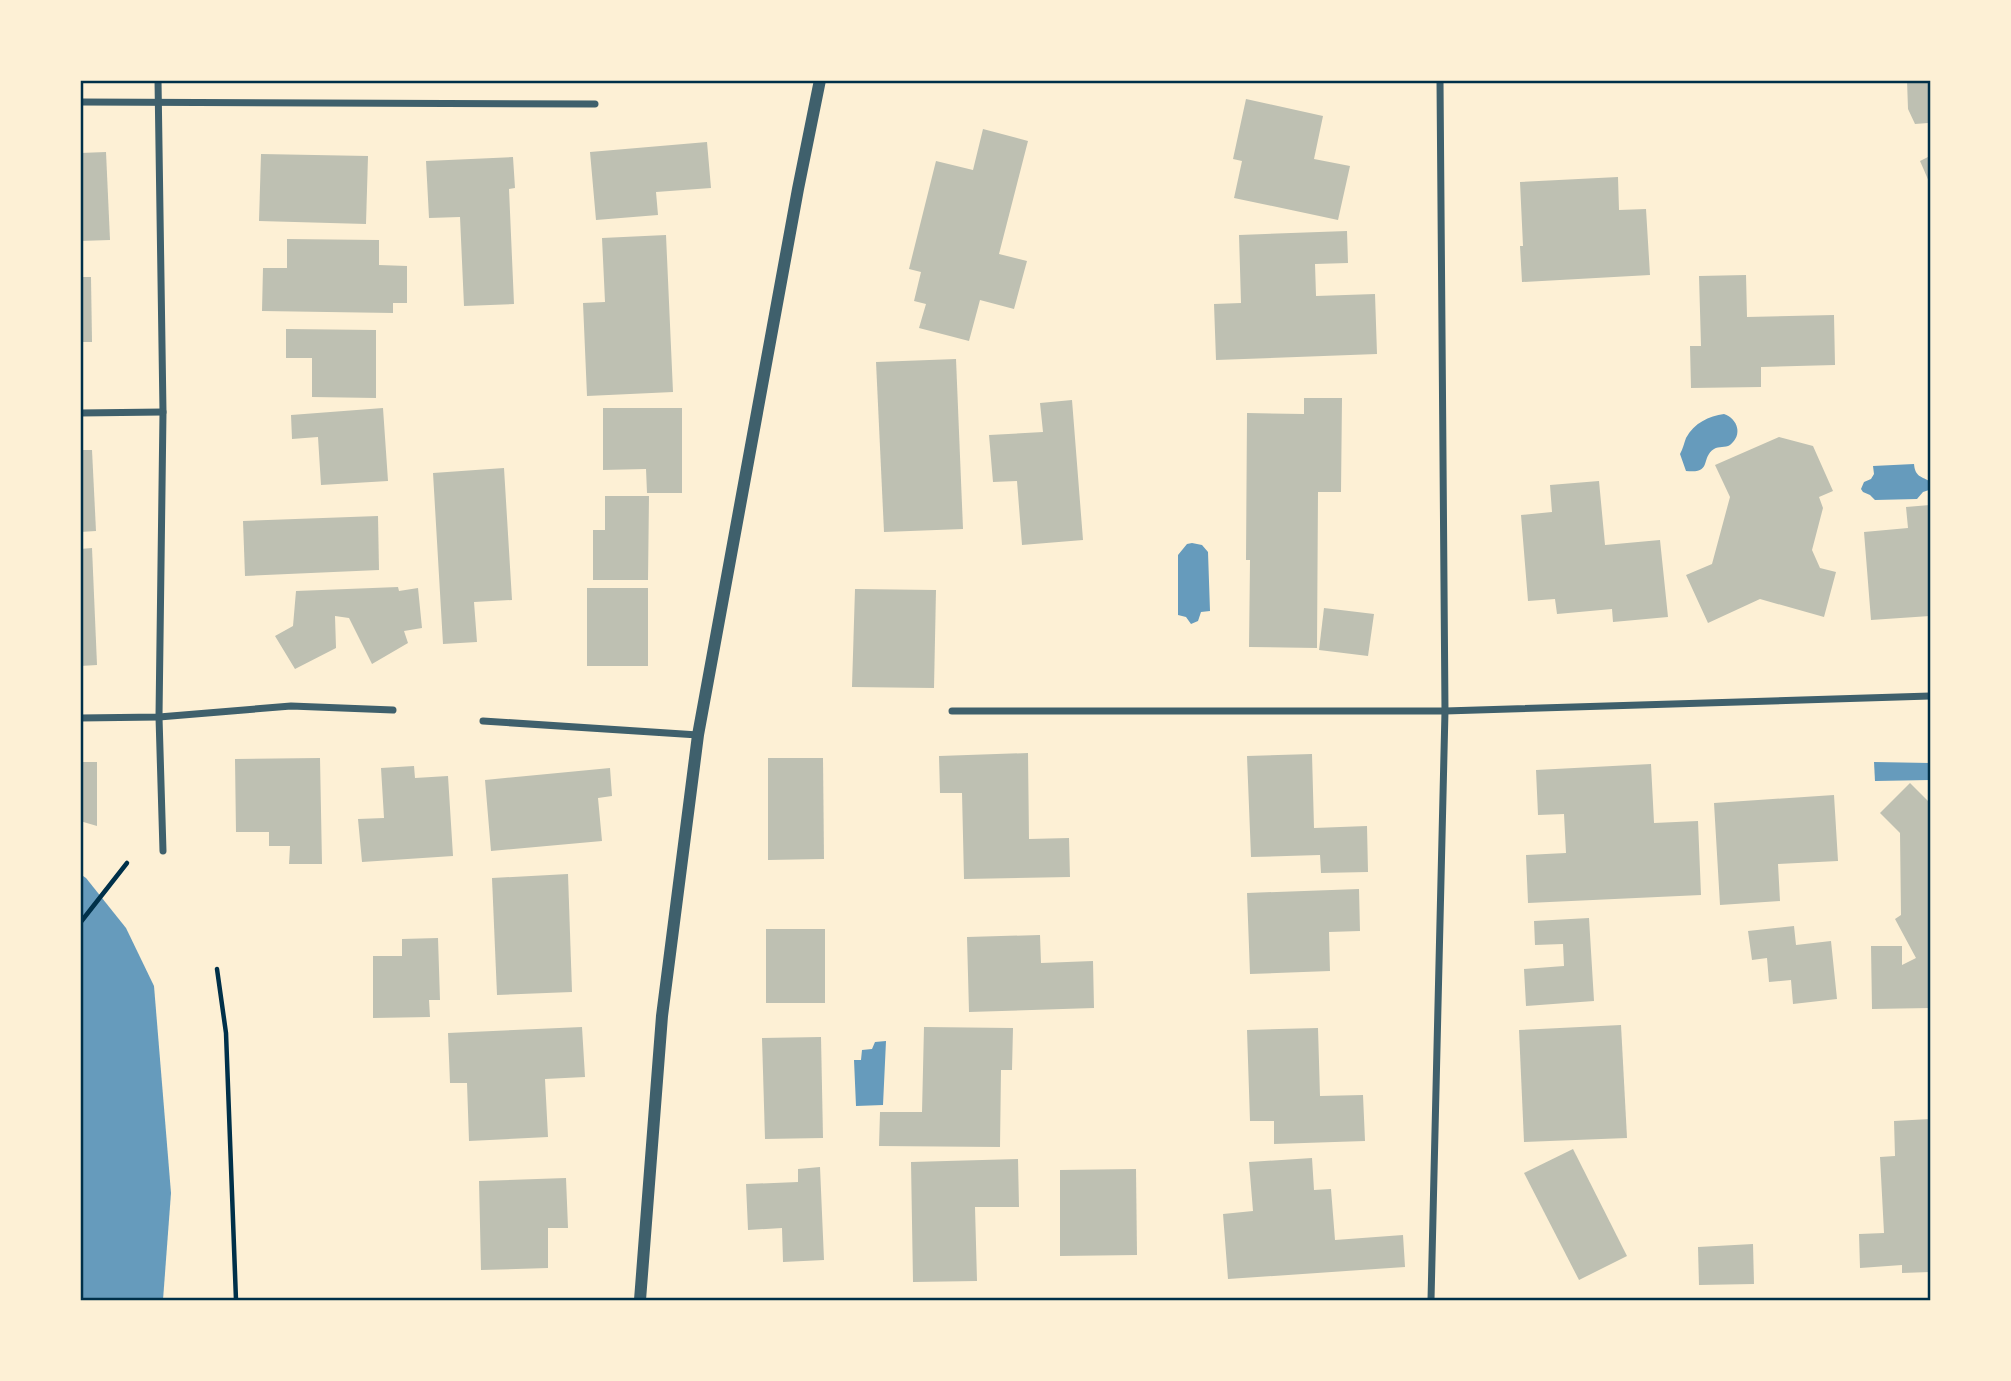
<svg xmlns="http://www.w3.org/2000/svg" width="2011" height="1381" font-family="Figtree,sans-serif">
  <rect width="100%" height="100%" fill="#fdf0d5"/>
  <g fill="#669bbc">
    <path d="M 1724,414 C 1738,419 1743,435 1730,445 C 1725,448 1719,446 1714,449 C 1700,458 1713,474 1686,471 L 1680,454 C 1683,449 1684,443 1686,438 C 1694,423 1709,416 1724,414 Z"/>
    <path d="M 1914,464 C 1915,476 1920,476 1929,481 L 1929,490 L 1923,492 L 1917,499 L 1875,500 L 1870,495 L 1863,492 L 1861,489 L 1864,482 L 1871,479 L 1874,474 L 1873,466 Z"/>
    <path d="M 1192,543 L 1202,545 L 1208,552 L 1210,611 L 1201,612 L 1198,621 L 1191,624 L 1186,617 L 1178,615 L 1178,555 L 1187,544 Z"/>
    <path d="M 1874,762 L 1930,763 L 1930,780 L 1875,781 Z"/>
    <path d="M 80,874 L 86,878 L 126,928 L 154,986 L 171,1193 L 163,1300 L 81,1300 Z"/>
    <path d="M 886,1041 L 883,1105 L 856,1106 L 854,1060 L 861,1060 L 862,1050 L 872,1049 L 875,1042 Z"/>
  </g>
  <g fill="#bec0b2">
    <path d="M 1907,80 L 1930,80 L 1930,128 L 1928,123 L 1915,124 L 1908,109 Z"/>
    <path d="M 1246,99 L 1323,116 L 1314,159 L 1350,166 L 1338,220 L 1234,198 L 1242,161 L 1233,159 Z"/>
    <path d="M 983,129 L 1028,141 L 999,254 L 1027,261 L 1014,309 L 980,300 L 969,341 L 919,328 L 926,304 L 914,301 L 921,272 L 909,269 L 936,161 L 973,170 Z"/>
    <path d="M 707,142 L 711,188 L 656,192 L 658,215 L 596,220 L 590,152 Z"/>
    <path d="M 106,152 L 110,240 L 80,241 L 80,153 Z"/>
    <path d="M 261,154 L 368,156 L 366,224 L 259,221 Z"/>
    <path d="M 1930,156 L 1930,184 L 1920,161 Z"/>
    <path d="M 513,157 L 515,188 L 509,189 L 514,304 L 464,306 L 460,217 L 429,218 L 426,161 Z"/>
    <path d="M 1618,177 L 1619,210 L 1646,209 L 1650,275 L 1522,282 L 1520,246 L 1523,246 L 1520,182 Z"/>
    <path d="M 1347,231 L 1348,263 L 1315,264 L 1316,296 L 1375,294 L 1377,354 L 1216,360 L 1214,304 L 1241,303 L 1239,235 Z"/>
    <path d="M 666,235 L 673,392 L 587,396 L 583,303 L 605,302 L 602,238 Z"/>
    <path d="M 287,239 L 379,240 L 379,265 L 407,266 L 407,303 L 393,303 L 393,313 L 262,311 L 263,268 L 287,268 Z"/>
    <path d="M 1746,275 L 1747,317 L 1834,315 L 1835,365 L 1761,367 L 1761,387 L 1691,388 L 1690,346 L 1701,346 L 1699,276 Z"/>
    <path d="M 80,277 L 91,277 L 92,342 L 80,342 Z"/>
    <path d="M 286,329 L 376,330 L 376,398 L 312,397 L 312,358 L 286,358 Z"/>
    <path d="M 956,359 L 963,529 L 884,532 L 876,362 Z"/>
    <path d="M 1304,398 L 1342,398 L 1341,492 L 1318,492 L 1317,648 L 1249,647 L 1250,560 L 1246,560 L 1247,413 L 1304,414 Z"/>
    <path d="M 1072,400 L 1083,540 L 1022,545 L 1017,481 L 993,482 L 989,435 L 1043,432 L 1040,403 Z"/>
    <path d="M 383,408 L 388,481 L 321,485 L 318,437 L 292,439 L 291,415 Z"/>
    <path d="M 603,408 L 682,408 L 682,493 L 647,493 L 646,469 L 603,470 Z"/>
    <path d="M 1779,437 L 1813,446 L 1833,491 L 1819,497 L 1823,508 L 1812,550 L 1820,568 L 1836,572 L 1824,617 L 1760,599 L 1708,623 L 1686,575 L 1712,564 L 1730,497 L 1715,465 Z"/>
    <path d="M 80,450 L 92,450 L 96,531 L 80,532 Z"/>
    <path d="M 504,468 L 512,600 L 474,602 L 477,642 L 443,644 L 433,473 Z"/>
    <path d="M 1599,481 L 1605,545 L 1660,540 L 1668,617 L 1613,622 L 1612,609 L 1557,614 L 1555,599 L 1528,601 L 1521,515 L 1552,512 L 1550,485 Z"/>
    <path d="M 605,496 L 649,496 L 648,580 L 593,580 L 593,530 L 605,530 Z"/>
    <path d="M 1930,505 L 1930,616 L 1871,620 L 1864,532 L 1908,528 L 1906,507 Z"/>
    <path d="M 378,516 L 379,570 L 245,576 L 243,521 Z"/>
    <path d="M 92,548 L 97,665 L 80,666 L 80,549 Z"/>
    <path d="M 398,587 L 399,591 L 418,588 L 422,628 L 404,631 L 408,643 L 372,664 L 349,618 L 335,616 L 336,648 L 295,669 L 275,636 L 293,626 L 296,591 Z"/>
    <rect x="587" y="588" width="61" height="78"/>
    <path d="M 855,589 L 936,590 L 934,688 L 852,687 Z"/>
    <path d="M 1324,608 L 1374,614 L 1368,656 L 1319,650 Z"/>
    <path d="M 1028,753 L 1029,839 L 1069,838 L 1070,877 L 964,879 L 962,793 L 940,793 L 939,756 Z"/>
    <path d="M 1312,754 L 1314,828 L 1367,826 L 1368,872 L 1321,873 L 1320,855 L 1251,857 L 1247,756 Z"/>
    <path d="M 320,758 L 322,864 L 289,864 L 290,846 L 269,846 L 269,832 L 236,832 L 235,759 Z"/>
    <path d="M 768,758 L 823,758 L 824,859 L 768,860 Z"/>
    <path d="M 80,762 L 97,762 L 97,826 L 80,821 Z"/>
    <path d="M 1651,764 L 1654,823 L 1698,821 L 1701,895 L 1528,903 L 1526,855 L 1566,853 L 1564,814 L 1538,815 L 1536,770 Z"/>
    <path d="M 414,766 L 415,778 L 448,776 L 453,856 L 362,862 L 358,819 L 384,818 L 381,768 Z"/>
    <path d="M 610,768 L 612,796 L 598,798 L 602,841 L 491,851 L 485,780 Z"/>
    <path d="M 1910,783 L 1928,801 L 1930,798 L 1930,1008 L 1872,1009 L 1871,946 L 1902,946 L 1902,965 L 1916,958 L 1895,919 L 1901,915 L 1900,833 L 1880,813 Z"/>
    <path d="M 1834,795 L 1838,861 L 1778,864 L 1780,901 L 1720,905 L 1714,803 Z"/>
    <path d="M 568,874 L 572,992 L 497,995 L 492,878 Z"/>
    <path d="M 1359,889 L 1360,931 L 1329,932 L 1330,971 L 1250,974 L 1247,893 Z"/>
    <path d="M 1589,918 L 1594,1001 L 1526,1006 L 1524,969 L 1564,966 L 1563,944 L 1535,945 L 1534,921 Z"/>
    <path d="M 1794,926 L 1796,945 L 1831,941 L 1837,999 L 1793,1004 L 1791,980 L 1769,982 L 1767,958 L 1752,960 L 1748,931 Z"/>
    <rect x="766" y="929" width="59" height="74"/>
    <path d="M 1040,935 L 1041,963 L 1093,961 L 1094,1008 L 969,1012 L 967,937 Z"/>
    <path d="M 438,938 L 440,1000 L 429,1000 L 430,1017 L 373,1018 L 373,956 L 402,956 L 402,939 Z"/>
    <path d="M 1621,1025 L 1627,1138 L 1524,1142 L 1519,1030 Z"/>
    <path d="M 582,1027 L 585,1077 L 545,1079 L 548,1137 L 469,1141 L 467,1083 L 450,1083 L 448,1033 Z"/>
    <path d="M 924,1027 L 1013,1028 L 1012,1070 L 1001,1070 L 1000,1147 L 879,1146 L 880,1112 L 922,1112 Z"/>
    <path d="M 1318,1028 L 1320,1096 L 1363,1095 L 1365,1141 L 1274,1144 L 1274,1121 L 1250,1121 L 1247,1030 Z"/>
    <path d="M 821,1037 L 823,1138 L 765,1139 L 762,1038 Z"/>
    <path d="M 1930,1119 L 1930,1272 L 1902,1273 L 1902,1265 L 1860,1268 L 1859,1234 L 1884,1233 L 1880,1157 L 1895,1156 L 1894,1121 Z"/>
    <path d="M 1573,1149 L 1627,1256 L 1579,1280 L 1524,1173 Z"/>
    <path d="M 1312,1158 L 1314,1190 L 1331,1189 L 1335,1240 L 1403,1235 L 1405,1267 L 1228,1279 L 1223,1214 L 1253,1211 L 1249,1162 Z"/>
    <path d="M 1018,1159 L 1019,1207 L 975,1207 L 977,1281 L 913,1282 L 911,1162 Z"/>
    <path d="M 820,1167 L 824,1260 L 783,1262 L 782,1228 L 748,1230 L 746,1184 L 798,1182 L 798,1169 Z"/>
    <path d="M 1136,1169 L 1137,1255 L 1060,1256 L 1060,1170 Z"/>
    <path d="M 566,1178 L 568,1228 L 548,1228 L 548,1268 L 481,1270 L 479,1181 Z"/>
    <path d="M 1753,1244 L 1754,1284 L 1699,1285 L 1698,1247 Z"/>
  </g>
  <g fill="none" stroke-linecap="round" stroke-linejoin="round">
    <g stroke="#003049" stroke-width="4.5">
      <path d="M 80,923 L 127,863"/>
      <path d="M 217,969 L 226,1033 L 236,1300"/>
    </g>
    <g stroke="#3f606c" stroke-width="7">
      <path d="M 158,80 L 163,412 L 159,717 L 163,851"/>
      <path d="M 80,102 L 595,104"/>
      <path d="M 80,413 L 163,412"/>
      <path d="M 952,711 L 1445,711 L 1930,696"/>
      <path d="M 80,718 L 159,717 L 291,706 L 393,710"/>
      <path d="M 483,721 L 698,735"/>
      <path d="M 1431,1300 L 1445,711 L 1440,80"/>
    </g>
    <path stroke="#3f606c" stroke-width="12" d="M 640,1300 L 662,1016 L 698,735 L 798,189 L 820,80"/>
  </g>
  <rect width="2011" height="1381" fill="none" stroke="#fdf0d5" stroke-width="164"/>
  <rect x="82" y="82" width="1847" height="1217" fill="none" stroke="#003049" stroke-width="2.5"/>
</svg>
